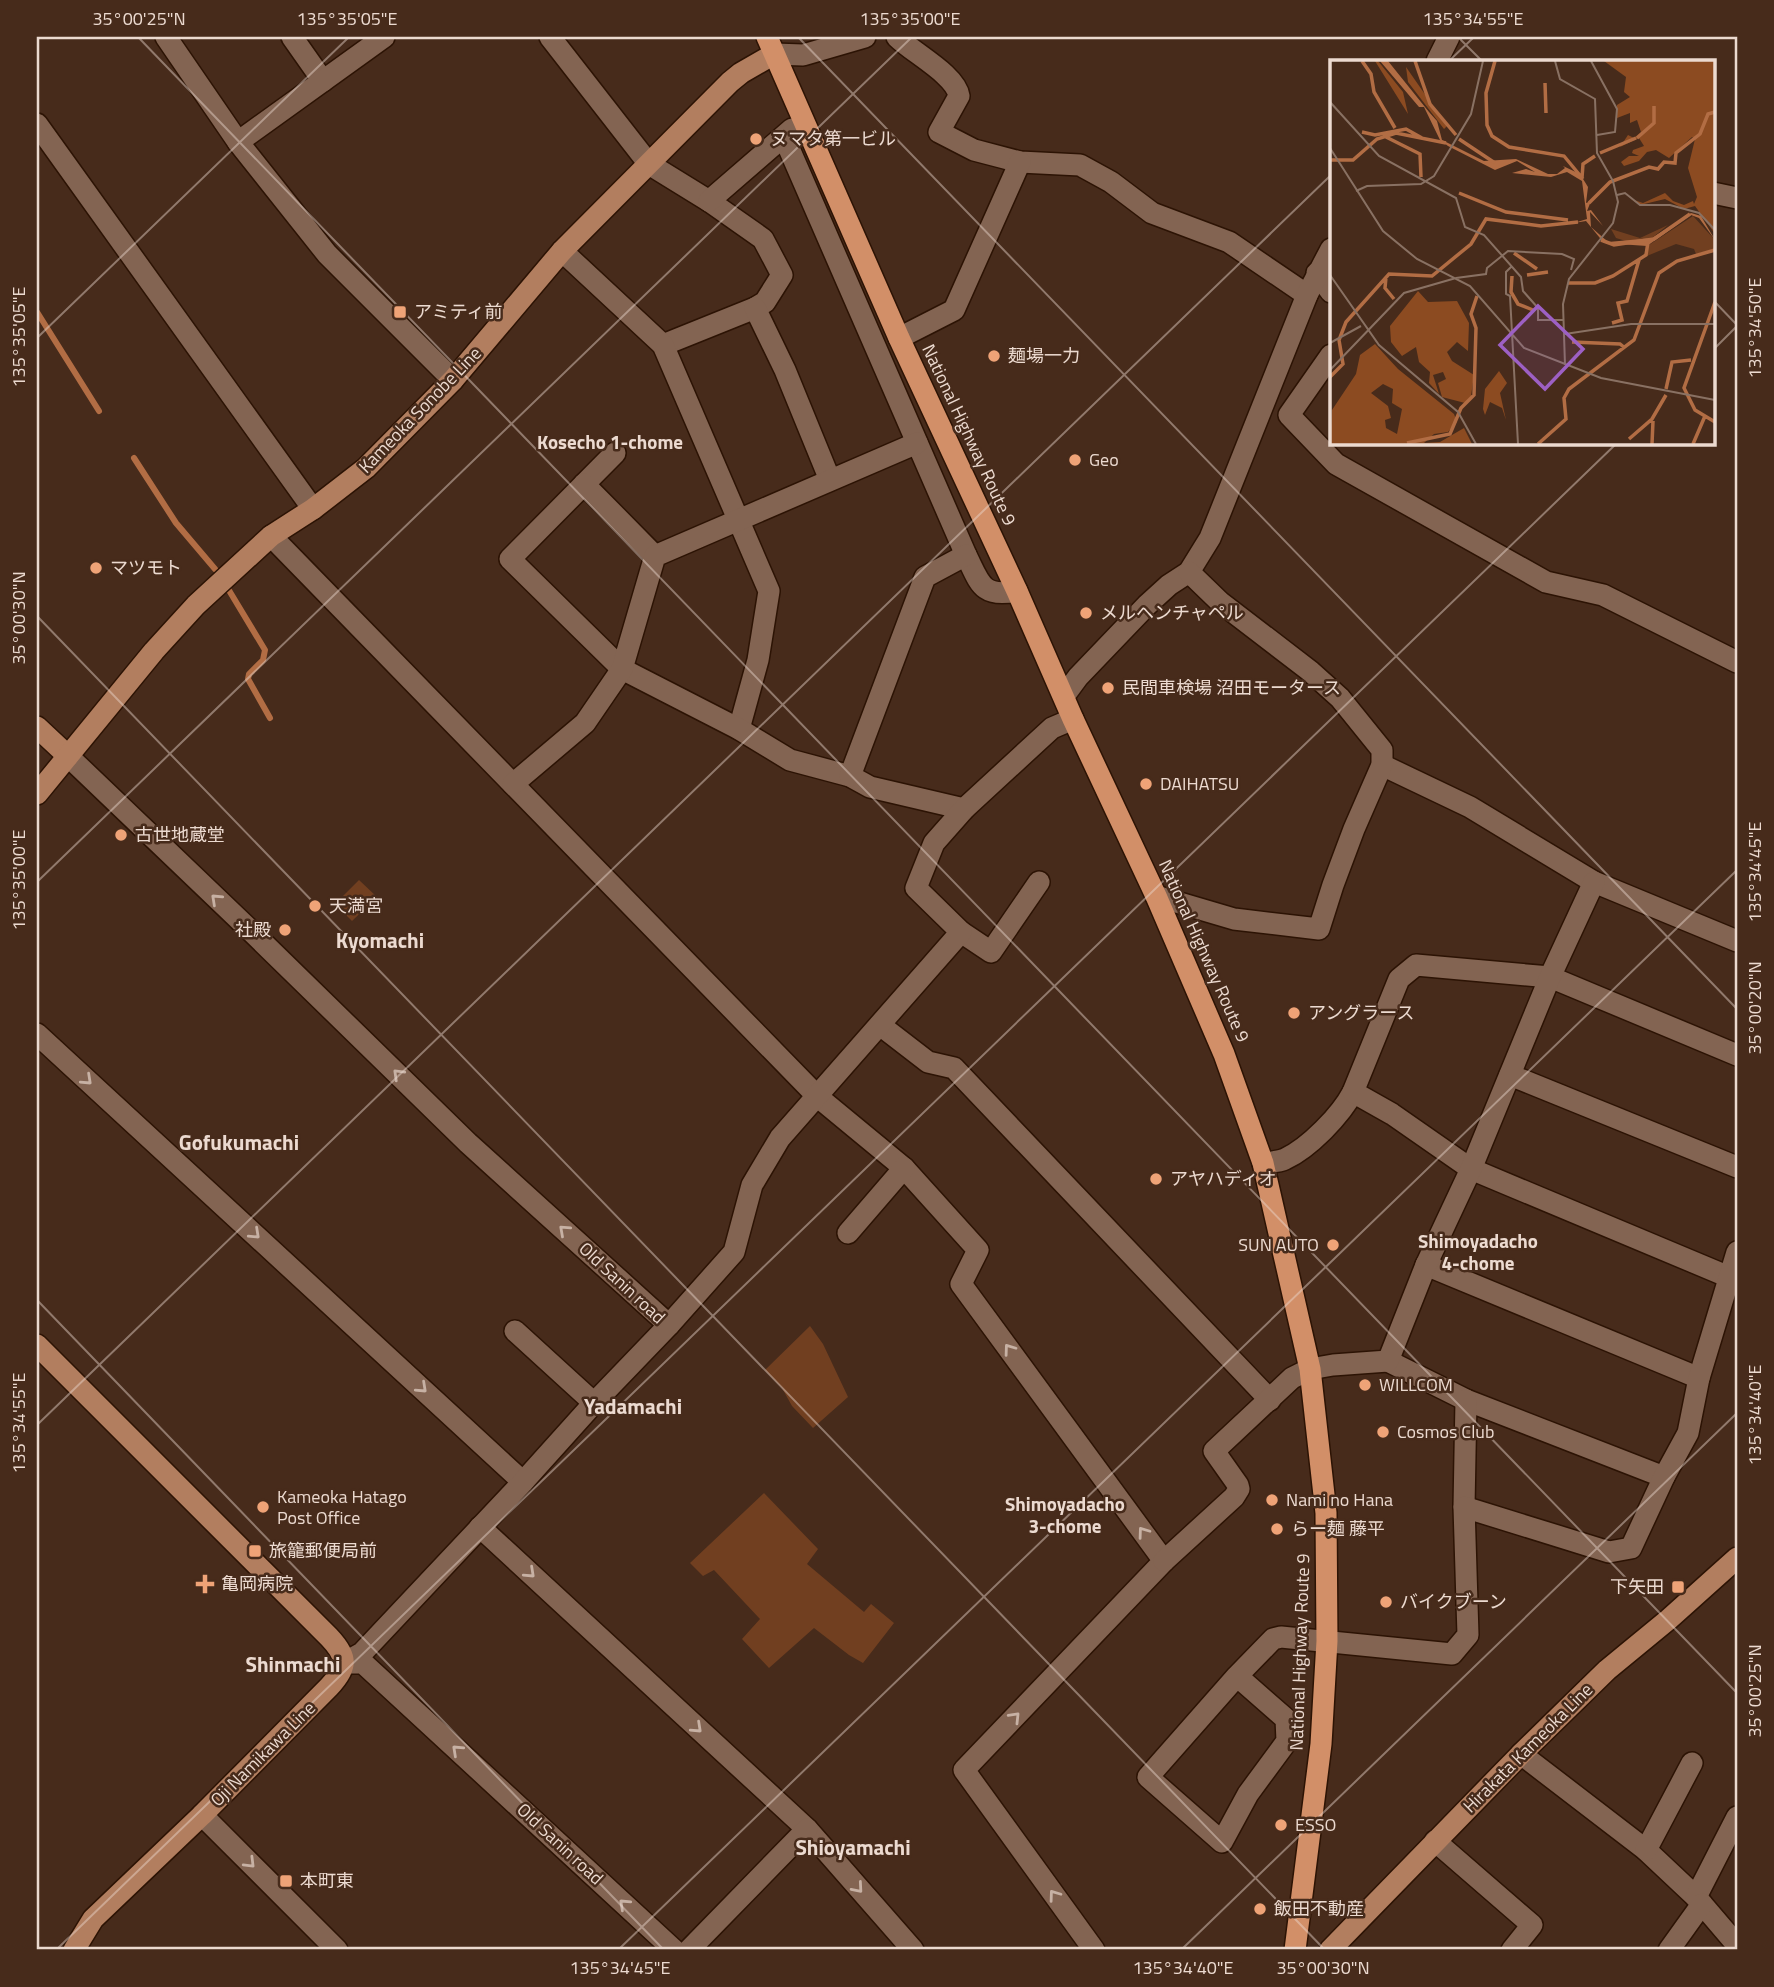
<svg xmlns="http://www.w3.org/2000/svg" width="1774" height="1987" font-family="'Titillium Web','Noto Sans JP',sans-serif">
  <rect width="100%" height="100%" fill="#472b1b"/>
  <g fill="#713f20">
    <path d="M 359,880 L 377,897 L 352,921 L 335,904 Z"/>
    <path d="M 810,1326 L 823,1344 L 848,1397 L 813,1428 L 792,1406 L 782,1388 L 765,1370 Z"/>
    <path d="M 764,1493 L 818,1549 L 807,1564 L 864,1612 L 871,1604 L 894,1623 L 863,1663 L 849,1655 L 814,1628 L 769,1668 L 742,1639 L 760,1619 L 714,1570 L 703,1576 L 690,1563 Z"/>
  </g>
  <g fill="none" stroke-linecap="round" stroke-linejoin="round">
    <g stroke="#b26d44" stroke-width="6">
      <path d="M 37,312 L 99,411"/>
      <path d="M 134,458 L 176,523 L 215,569"/>
      <path d="M 227,587 L 265,650 L 263,660 L 249,674 L 248,679 L 270,718"/>
    </g>
    <g stroke="#2c1304" stroke-width="24">
      <g id="minor">
        <path d="M 166,37 L 238,142 L 327,254 L 453,380"/>
        <path d="M 292,37 L 323,81"/>
        <path d="M 550,37 L 649,164 L 709,201 L 763,239 L 782,275 L 765,302 L 755,308 L 663,345"/>
        <path d="M 897,37 C 913,53 956,75 959,96 L 939,132 L 974,150 L 1020,162 L 1080,165 L 1111,182 L 1152,213 L 1229,242 L 1307,295"/>
        <path d="M 774,54 L 803,55 L 865,37"/>
        <path d="M 1437,61 L 1449,37"/>
        <path d="M 37,124 L 313,509"/>
        <path d="M 784,137 L 966,555 C 980,583 981,598 1017,591"/>
        <path d="M 238,142 L 384,37"/>
        <path d="M 1713,193 L 1737,198"/>
        <path d="M 709,201 L 792,129"/>
        <path d="M 562,251 L 663,345 L 769,591 L 758,660 L 739,729"/>
        <path d="M 1317,273 L 1331,292"/>
        <path d="M 755,308 L 785,370 L 830,480"/>
        <path d="M 899,338 L 954,310 L 1020,162"/>
        <path d="M 1331,355 L 1289,415 L 1336,464 L 1546,582 L 1603,595 L 1737,662"/>
        <path d="M 615,453 L 510,559 L 622,669 L 739,729 L 790,760 L 850,776 L 870,787 L 964,809"/>
        <path d="M 584,484 L 655,556"/>
        <path d="M 271,536 L 818,1097 L 904,1168 L 978,1250 L 961,1284 L 1164,1561 L 964,1770 L 1094,1950"/>
        <path d="M 1064,696 L 1078,677 L 1147,605 L 1169,585 L 1189,572 L 1210,538 L 1307,295 L 1331,249"/>
        <path d="M 68,756 L 253,933 L 468,1143 L 669,1325"/>
        <path d="M 1382,765 L 1470,807 L 1594,882 L 1737,941"/>
        <path d="M 850,776 L 925,577 L 966,555"/>
        <path d="M 513,784 L 585,723 L 622,669 L 655,556 L 917,443"/>
        <path d="M 1156,896 L 1234,919 L 1319,929 L 1333,885 L 1354,829 L 1382,765 L 1382,750 L 1340,698 L 1310,671 L 1220,602 L 1189,572"/>
        <path d="M 961,932 L 991,952 L 1039,882"/>
        <path d="M 880,1025 L 928,1062 L 954,1068 L 1270,1400"/>
        <path d="M 37,1034 L 523,1482"/>
        <path d="M 1510,1075 L 1737,1167"/>
        <path d="M 1263,1163 C 1270,1162 1279,1162 1285,1159 C 1309,1148 1341,1115 1353,1092"/>
        <path d="M 848,1233 L 904,1168"/>
        <path d="M 1426,1265 L 1699,1378"/>
        <path d="M 1729,1277 L 1471,1169 L 1392,1114 L 1353,1092 L 1399,979 L 1416,965 L 1550,977 L 1737,1055"/>
        <path d="M 515,1331 L 594,1403"/>
        <path d="M 1388,1361 L 1466,1400 L 1664,1477"/>
        <path d="M 1464,1507 L 1466,1400"/>
        <path d="M 480,1527 L 807,1829 L 913,1950"/>
        <path d="M 1164,1561 L 1234,1497 L 1239,1489 L 1238,1485 L 1214,1451 L 1292,1378 L 1310,1369 L 1333,1365 L 1388,1361 L 1426,1265 L 1471,1169 L 1550,977 L 1594,882"/>
        <path d="M 344,1663 L 362,1653 L 523,1482 L 594,1403 L 669,1325 L 734,1252 L 752,1185 L 780,1138 L 961,932 L 916,888 L 934,843 L 964,809 L 1052,728 L 1073,719"/>
        <path d="M 344,1663 L 363,1663 L 674,1950"/>
        <path d="M 1237,1676 L 1286,1719 L 1287,1741 L 1248,1794 L 1222,1842 L 1148,1777 L 1237,1676 L 1273,1639 L 1281,1637 L 1452,1654 L 1468,1635 L 1464,1507 L 1609,1552 L 1631,1548 L 1664,1477 L 1688,1433 L 1699,1378 L 1737,1252"/>
        <path d="M 1521,1754 L 1646,1850 L 1696,1897 L 1737,1945"/>
        <path d="M 202,1815 L 337,1950"/>
        <path d="M 1435,1841 L 1532,1925 L 1512,1950"/>
        <path d="M 1646,1850 L 1692,1763"/>
        <path d="M 1696,1897 L 1737,1817"/>
        <path d="M 689,1950 L 807,1829"/>
        <path d="M 1669,1950 L 1702,1904"/>
      </g>
    </g>
    <g stroke="#2c1304" stroke-width="24">
      <g id="major">
        <path d="M 37,727 L 68,756"/>
        <path d="M 37,794 L 154,651 L 196,605 L 271,536 L 313,509 L 366,468 L 453,380 L 562,251 L 730,82 L 741,73 L 774,54"/>
        <path d="M 37,1345 L 329,1637 C 348,1657 348,1667 329,1687 L 202,1815 L 93,1919 L 74,1950"/>
        <path d="M 1330,1950 L 1521,1754 L 1607,1670 L 1669,1619 L 1737,1558"/>
      </g>
    </g>
    <g stroke="#2c1304" stroke-width="24">
      <path id="highway" d="M 767,37 L 899,338 L 1017,591 L 1073,719 L 1156,896 L 1224,1054 L 1263,1163 L 1310,1369 L 1326,1513 L 1327,1641 L 1321,1744 L 1295,1950"/>
    </g>
    <use href="#minor" stroke="#836452" stroke-width="21"/>
    <use href="#major" stroke="#b27e5f" stroke-width="21"/>
    <use href="#highway" stroke="#d28f68" stroke-width="21"/>
  </g>
  <defs><path id="oneway-chevron" d="M-2-3.5L2.5 0L-2 3.5" fill="none" stroke-width="1.6" stroke-linecap="round" stroke-linejoin="round" transform="scale(1.75)"/></defs>
  <g stroke="#c7b1a4">
    <use href="#oneway-chevron" transform="translate(216 899) rotate(-137)"/>
    <use href="#oneway-chevron" transform="translate(398 1074) rotate(-136)"/>
    <use href="#oneway-chevron" transform="translate(87 1080) rotate(43)"/>
    <use href="#oneway-chevron" transform="translate(564 1230) rotate(-138)"/>
    <use href="#oneway-chevron" transform="translate(255 1234) rotate(43)"/>
    <use href="#oneway-chevron" transform="translate(1009 1349) rotate(-126)"/>
    <use href="#oneway-chevron" transform="translate(422 1388) rotate(43)"/>
    <use href="#oneway-chevron" transform="translate(1143 1532) rotate(-126)"/>
    <use href="#oneway-chevron" transform="translate(530 1573) rotate(43)"/>
    <use href="#oneway-chevron" transform="translate(1015 1717) rotate(-46)"/>
    <use href="#oneway-chevron" transform="translate(697 1728) rotate(43)"/>
    <use href="#oneway-chevron" transform="translate(457 1750) rotate(-137)"/>
    <use href="#oneway-chevron" transform="translate(250 1863) rotate(45)"/>
    <use href="#oneway-chevron" transform="translate(858 1888) rotate(49)"/>
    <use href="#oneway-chevron" transform="translate(1054 1895) rotate(-126)"/>
    <use href="#oneway-chevron" transform="translate(624 1904) rotate(-137)"/>
  </g>
  <path fill="none" stroke="#ecdad0" stroke-width="2" stroke-opacity="0.45" d="M 138,37 L 1737,1693M 798,37 L 1737,1009M 1458,37 L 1482,61M 1449,61 L 1474,37M 1713,300 L 1737,325M 37,338 L 349,37M 1713,350 L 1737,326M 37,616 L 1325,1950M 37,882 L 912,37M 37,1300 L 664,1950M 37,1425 L 1331,175M 56,1950 L 1617,443M 618,1950 L 1737,870M 1181,1950 L 1737,1413"/>
  <g fill="#efa377" stroke="#472b1b" stroke-width="2.5">
    <circle cx="756" cy="139" r="7"/>
    <rect x="393" y="305" width="14" height="14" rx="3.5"/>
    <circle cx="994" cy="356" r="7"/>
    <circle cx="1075" cy="460" r="7"/>
    <circle cx="96" cy="568" r="7"/>
    <circle cx="1086" cy="613" r="7"/>
    <circle cx="1108" cy="688" r="7"/>
    <circle cx="1146" cy="784" r="7"/>
    <circle cx="121" cy="835" r="7"/>
    <circle cx="315" cy="906" r="7"/>
    <circle cx="285" cy="930" r="7"/>
    <circle cx="1294" cy="1013" r="7"/>
    <circle cx="1156" cy="1179" r="7"/>
    <circle cx="1333" cy="1245" r="7"/>
    <circle cx="1365" cy="1385" r="7"/>
    <circle cx="1383" cy="1432" r="7"/>
    <circle cx="1272" cy="1500" r="7"/>
    <circle cx="263" cy="1507" r="7"/>
    <circle cx="1277" cy="1529" r="7"/>
    <rect x="248" y="1544" width="14" height="14" rx="3.5"/>
    <path d="M201.5 1573.5h7v7h7v7h-7v7h-7v-7h-7v-7h7z"/>
    <rect x="1671" y="1580" width="14" height="14" rx="3.5"/>
    <circle cx="1386" cy="1602" r="7"/>
    <circle cx="1281" cy="1825" r="7"/>
    <rect x="279" y="1874" width="14" height="14" rx="3.5"/>
    <circle cx="1260" cy="1909" r="7"/>
  </g>
  <g text-anchor="middle" stroke-width="5" stroke-linejoin="round" paint-order="stroke">
    <g font-size="18" fill="#ecdad0" stroke="#472b1b" text-anchor="start">
      <text x="770" y="145">ヌマタ第一ビル</text>
      <text x="414" y="318">アミティ前</text>
      <text x="1008" y="362">麺場一力</text>
      <text x="1089" y="466">Geo</text>
      <text x="110" y="574">マツモト</text>
      <text x="1100" y="619">メルヘンチャペル</text>
      <text x="1122" y="694">民間車検場 沼田モータース</text>
      <text x="1160" y="790">DAIHATSU</text>
      <text x="135" y="841">古世地蔵堂</text>
      <text x="329" y="912">天満宮</text>
      <text x="271" y="936" text-anchor="end">社殿</text>
      <text x="1308" y="1019">アングラース</text>
      <text x="1170" y="1185">アヤハディオ</text>
      <text x="1319" y="1251" text-anchor="end">SUN AUTO</text>
      <text x="1379" y="1391">WILLCOM</text>
      <text x="1397" y="1438">Cosmos Club</text>
      <text x="277" y="1503">Kameoka Hatago<tspan x="277" dy="21">Post Office</tspan></text>
      <text x="1286" y="1506">Nami no Hana</text>
      <text x="1291" y="1535">らー麺 藤平</text>
      <text x="269" y="1557">旅籠郵便局前</text>
      <text x="221" y="1590">亀岡病院</text>
      <text x="1664" y="1593" text-anchor="end">下矢田</text>
      <text x="1400" y="1608">バイクブーン</text>
      <text x="1295" y="1831">ESSO</text>
      <text x="300" y="1887">本町東</text>
      <text x="1274" y="1915">飯田不動産</text>
    </g>
    <g font-size="18" fill="#ecdad0" stroke="#472b1b">
      <text transform="translate(420 410) rotate(-46)" y="6">Kameoka Sonobe Line</text>
      <text transform="translate(969 435) rotate(65)" y="6">National Highway Route 9</text>
      <text transform="translate(1204 951) rotate(66)" y="6">National Highway Route 9</text>
      <text transform="translate(622 1283) rotate(43)" y="6">Old Sanin road</text>
      <text transform="translate(1300 1652) rotate(-88)" y="6">National Highway Route 9</text>
      <text transform="translate(1528 1748) rotate(-45)" y="6">Hirakata Kameoka Line</text>
      <text transform="translate(263 1754) rotate(-45)" y="6">Oji Namikawa Line</text>
      <text transform="translate(560 1844) rotate(43)" y="6">Old Sanin road</text>
    </g>
    <g font-size="19" font-weight="bold" fill="#ecdad0" stroke="#472b1b">
      <text x="610" y="449">Kosecho 1-chome</text>
      <text x="1478" y="1248">Shimoyadacho<tspan x="1478" dy="22">4-chome</tspan></text>
      <text x="1065" y="1511">Shimoyadacho<tspan x="1065" dy="22">3-chome</tspan></text>
    </g>
    <g font-size="21" font-weight="bold" fill="#ecdad0" stroke="#472b1b">
      <text x="380" y="948">Kyomachi</text>
      <text x="239" y="1150">Gofukumachi</text>
      <text x="633" y="1414">Yadamachi</text>
      <text x="293" y="1672">Shinmachi</text>
      <text x="853" y="1855">Shioyamachi</text>
    </g>
  </g>
  <g transform="translate(1330 60)">
    <rect width="385" height="385" fill="#472b1b"/>
    <path d="M 363,156 L 385,180 L 385,189 L 366,194 L 364,189 L 346,184 L 312,198 L 319,185 ZM 338,165 L 322,178 L 299,182 L 286,178 L 281,169 L 310,178 Z" fill="#713f20"/>
    <path d="M 45,1 L 48,1 L 73,32 L 78,54 ZM 274,1 L 385,1 L 385,174 L 365,146 L 354,149 L 335,139 L 310,145 L 301,139 L 313,143 L 335,133 L 343,141 L 354,145 L 363,141 L 364,144 L 367,137 L 358,108 L 365,79 L 362,77 L 339,98 L 326,90 L 317,92 L 309,101 L 294,106 L 291,102 L 299,96 L 309,96 L 302,93 L 303,90 L 314,86 L 309,78 L 290,87 L 298,75 L 304,78 L 311,72 L 307,60 L 300,63 L 300,53 L 287,58 L 287,45 L 300,37 L 294,32 L 296,17 ZM 76,7 L 117,66 L 114,69 L 78,22 ZM 88,231 L 98,242 L 127,241 L 139,263 L 138,291 L 127,282 L 117,292 L 122,301 L 144,315 L 141,336 L 135,343 L 112,337 L 108,323 L 116,319 L 113,312 L 103,315 L 109,334 L 99,323 L 100,312 L 89,302 L 86,287 L 72,296 L 61,282 L 60,266 ZM 45,284 L 68,309 L 124,354 L 127,362 L 118,372 L 104,374 L 94,383 L 110,382 L 134,368 L 142,384 L 0,384 L 2,350 L 26,314 L 30,295 ZM 53,324 L 63,329 L 62,343 L 72,349 L 67,374 L 56,368 L 55,360 L 61,358 L 58,346 L 41,333 ZM 169,311 L 177,323 L 170,333 L 176,360 L 172,348 L 160,342 L 155,355 L 153,349 L 155,329 Z" fill="#8c4b21" fill-rule="evenodd"/>
    <path d="M 50,1 L 58,1 L 99,52 L 107,61 L 112,80 L 154,101 L 186,99 L 218,114 L 227,114 L 235,108 L 233,106 L 250,114 L 258,127 L 256,143 L 261,141 L 257,151 L 261,150 L 273,166 L 260,152 L 261,167 L 278,182 L 322,178 L 361,153 L 371,156 L 385,180 L 369,158 L 361,155 L 317,186 L 274,183 L 256,161 L 244,163 L 257,159 L 252,121 L 237,112 L 221,117 L 182,113 L 196,109 L 205,112 L 187,101 L 165,110 L 118,86 L 110,80 L 94,47 L 89,47 Z" fill="#b26d44"/>
    <path fill="none" stroke="#b26d44" stroke-width="3.5" d="M 32,1 L 41,14 L 44,32 L 65,68M 85,1 L 100,44 L 126,75M 165,1 L 156,33 L 157,65 L 162,76 L 179,87 L 234,96 L 253,119M 215,23 L 216,53M 32,72 L 45,75 L 76,69 L 92,78M 54,76 L 90,94 L 91,117M 307,78 L 324,63 L 324,46M 129,79 L 165,103M 270,93 L 306,78M 0,100 L 23,100 L 47,79 L 66,73 L 116,83M 252,118 L 253,104 L 265,96M 129,133 L 176,152 L 238,160M 259,143 L 280,122 L 319,107 L 328,109 L 334,102 L 345,103 L 346,93 L 370,74 L 378,54 L 385,52M 271,180 L 284,185 L 324,179 L 360,154M 184,193 L 207,209M 197,215 L 218,212M 182,216 L 181,232 L 188,244 L 203,250M 56,217 L 55,228 L 64,239M 238,223 L 265,223 L 283,216 L 316,195 L 318,182M 385,242 L 354,328 L 365,350 L 385,362M 282,263 L 292,260 L 288,243 L 297,241 L 309,200M 242,282 L 290,284 L 295,288M 0,317 L 13,304 L 9,280 L 16,262 L 59,214 L 102,216 L 141,184 L 156,159 L 211,166 L 248,162M 336,329 L 342,302 L 361,300M 299,379 L 322,359 L 336,335M 77,383 L 120,374 L 131,348 L 144,335 L 146,268 L 141,254 L 147,236M 208,384 L 236,359 L 234,338 L 239,329 L 304,280 L 329,213 L 347,201 L 385,190M 322,384 L 323,361M 363,384 L 375,356"/>
    <path fill="none" stroke="#897163" stroke-width="2" d="M 225,1 L 230,19 L 265,39 L 267,93 L 283,121 L 288,142 L 283,163 L 239,219 L 233,244 L 235,305M 261,1 L 287,49 L 285,72 L 267,75M 0,42 L 49,96 L 126,138 L 135,167 L 154,175 L 191,217 L 193,231 L 208,248 L 208,260 L 233,260M 0,88 L 53,171 L 87,199 L 140,226 L 194,288 L 271,318 L 385,340M 26,131 L 37,126 L 91,124 L 104,116 L 141,54 L 153,1M 287,135 L 295,133 L 310,145 L 340,145 L 369,153 L 385,170M 181,207 L 176,212 L 176,234 L 180,236 L 188,384M 0,215 L 49,285 L 128,352 L 146,384M 126,218 L 156,214 L 157,208 L 178,191 L 232,194 L 244,199 L 241,210M 235,274 L 301,264 L 385,264M 0,283 L 31,266M 0,310 L 74,233 L 126,218"/>
    <path fill="#9d60c4" fill-opacity="0.15" stroke="#9d60c4" stroke-width="3.5" d="M 208,246 L 253,289 L 215,329 L 170,285 Z"/>
    <rect width="385" height="385" fill="none" stroke="#ecdad0" stroke-width="3.5"/>
  </g>
  <rect width="1774" height="1987" fill="none" stroke="#472b1b" stroke-width="77"/>
  <rect x="38" y="38" width="1698" height="1910" fill="none" stroke="#ecdad0" stroke-width="2.5"/>
  <g font-size="18" text-anchor="middle" fill="#ecdad0">
    <text x="139" y="25">35°00'25"N</text>
    <text x="347" y="25">135°35'05"E</text>
    <text x="910" y="25">135°35'00"E</text>
    <text x="1473" y="25">135°34'55"E</text>
    <text transform="translate(1755 328) rotate(-90)" y="6">135°34'50"E</text>
    <text transform="translate(19 337) rotate(-90)" y="6">135°35'05"E</text>
    <text transform="translate(19 618) rotate(-90)" y="6">35°00'30"N</text>
    <text transform="translate(1755 872) rotate(-90)" y="6">135°34'45"E</text>
    <text transform="translate(19 880) rotate(-90)" y="6">135°35'00"E</text>
    <text transform="translate(1755 1008) rotate(-90)" y="6">35°00'20"N</text>
    <text transform="translate(1755 1415) rotate(-90)" y="6">135°34'40"E</text>
    <text transform="translate(19 1423) rotate(-90)" y="6">135°34'55"E</text>
    <text transform="translate(1755 1691) rotate(-90)" y="6">35°00'25"N</text>
    <text x="620" y="1974">135°34'45"E</text>
    <text x="1183" y="1974">135°34'40"E</text>
    <text x="1323" y="1974">35°00'30"N</text>
  </g>
</svg>
